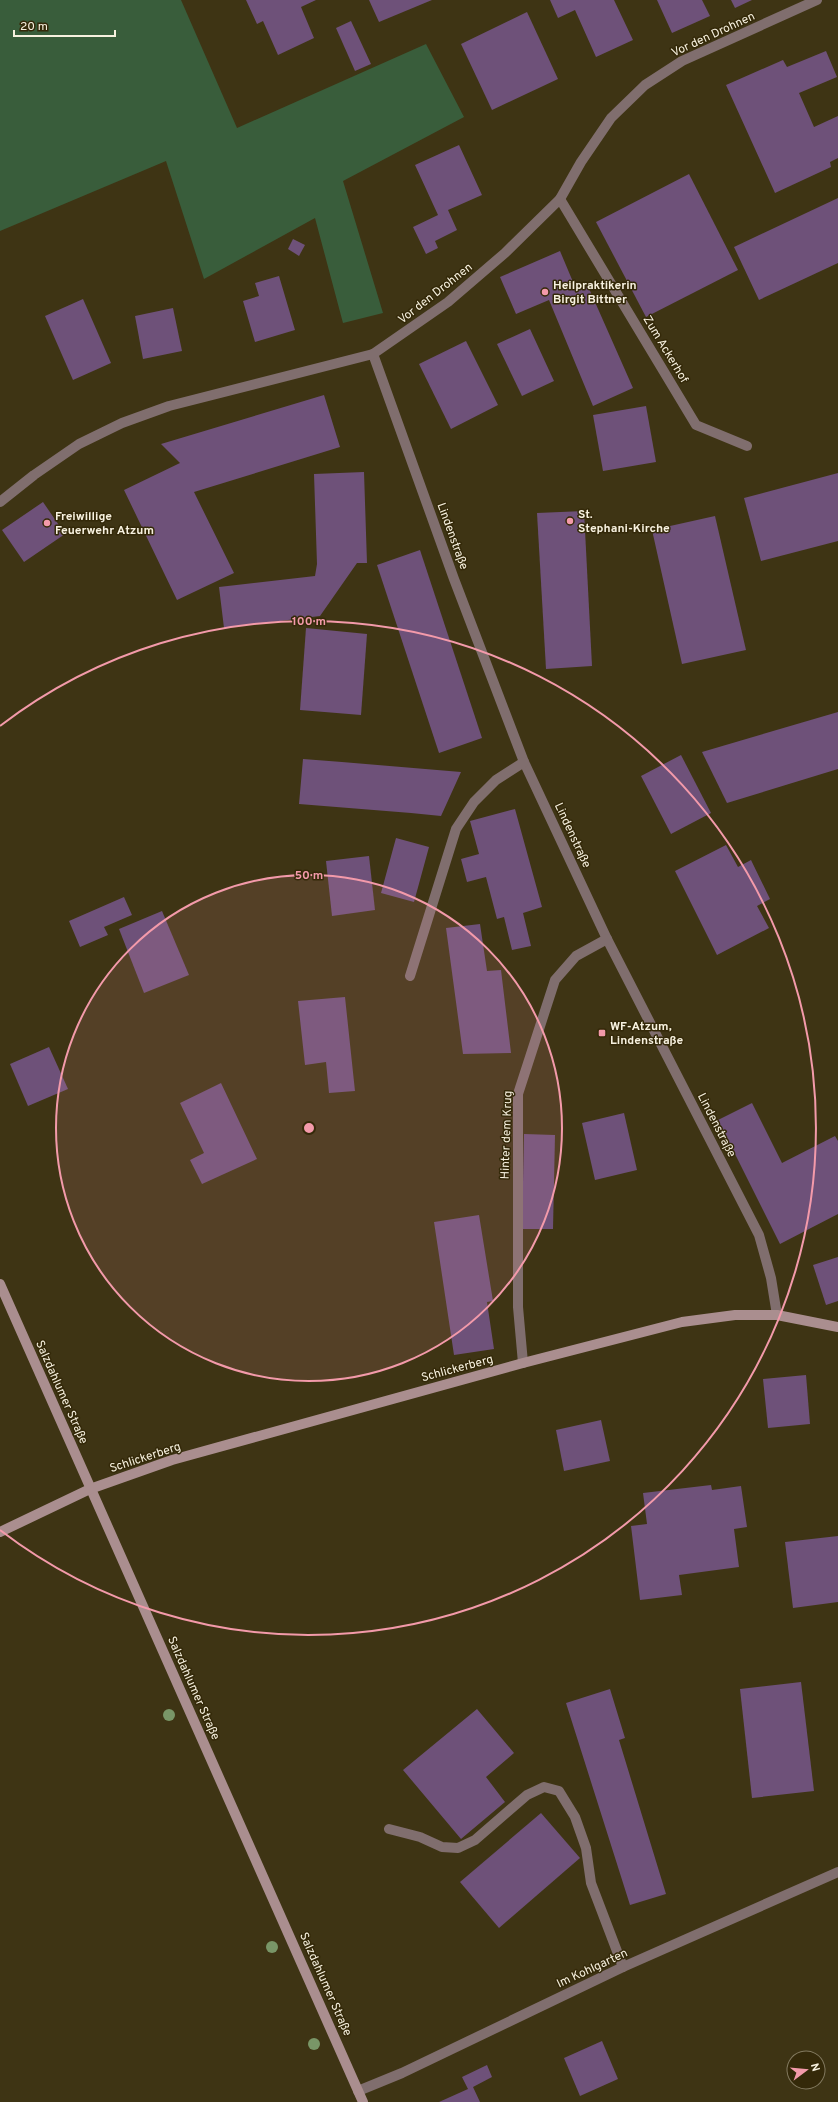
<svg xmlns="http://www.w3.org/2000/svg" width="838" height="2102" font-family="Overpass,sans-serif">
  <rect width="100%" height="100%" fill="#3e3414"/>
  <path fill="#395d3b" d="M 0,0 L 181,0 L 237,128 L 426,44 L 464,117 L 343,181 L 383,313 L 343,323 L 315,218 L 204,279 L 166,161 L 0,231 Z"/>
  <g fill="#6e5179">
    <path d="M 246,0 L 316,0 L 301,7 L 314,38 L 278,55 L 263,21 L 257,24 Z"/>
    <path d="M 369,0 L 432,0 L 379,22 Z"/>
    <path d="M 550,0 L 614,0 L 633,40 L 596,57 L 575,10 L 558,18 Z"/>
    <path d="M 657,0 L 702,0 L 710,16 L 672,33 Z"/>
    <path d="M 731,0 L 752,0 L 735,8 Z"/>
    <path d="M 527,12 L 558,79 L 492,110 L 461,44 Z"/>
    <path d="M 351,21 L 371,64 L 355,71 L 336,28 Z"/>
    <path d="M 826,51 L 837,77 L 799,93 L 814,127 L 838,116 L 838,158 L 830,162 L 831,167 L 775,193 L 726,85 L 783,60 L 787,67 Z"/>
    <path d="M 459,145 L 482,195 L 448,210 L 457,230 L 435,241 L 438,248 L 426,254 L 413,227 L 438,215 L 415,165 Z"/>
    <path d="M 689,174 L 738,270 L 646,317 L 596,222 Z"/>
    <path d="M 838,198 L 838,263 L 759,300 L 734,247 Z"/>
    <path d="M 293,239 L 305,245 L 299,256 L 288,249 Z"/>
    <path d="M 560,251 L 576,289 L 587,284 L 633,388 L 593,406 L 549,300 L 516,314 L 500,277 Z"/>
    <path d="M 279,276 L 295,330 L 255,342 L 243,301 L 259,296 L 255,283 Z"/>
    <path d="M 83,299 L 111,363 L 73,380 L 45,316 Z"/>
    <path d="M 173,308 L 182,351 L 143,359 L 135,316 Z"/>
    <path d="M 530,329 L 554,381 L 522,396 L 497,344 Z"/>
    <path d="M 466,341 L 498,405 L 451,429 L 419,364 Z"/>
    <path d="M 324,395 L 340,447 L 194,492 L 234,573 L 177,600 L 124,490 L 180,463 L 161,444 Z"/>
    <path d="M 646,406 L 656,462 L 603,471 L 593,415 Z"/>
    <path d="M 364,472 L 367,563 L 357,563 L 320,616 L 224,628 L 219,587 L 315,576 L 317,564 L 314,474 Z"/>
    <path d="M 838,473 L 838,541 L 761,561 L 744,498 Z"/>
    <path d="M 43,502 L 65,534 L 24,562 L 2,530 Z"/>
    <path d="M 584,511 L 592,666 L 546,669 L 537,513 Z"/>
    <path d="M 715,516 L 746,650 L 682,664 L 652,530 Z"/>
    <path d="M 420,550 L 482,738 L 439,753 L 377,565 Z"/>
    <path d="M 306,628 L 367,634 L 361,715 L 300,710 Z"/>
    <path d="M 838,712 L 838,769 L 727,803 L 702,752 Z"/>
    <path d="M 681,755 L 711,813 L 671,834 L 641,776 Z"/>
    <path d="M 303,759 L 342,762 L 461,772 L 441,816 L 411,813 L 299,804 Z"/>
    <path d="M 515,809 L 542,907 L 523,913 L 531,946 L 512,950 L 504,917 L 497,919 L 486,877 L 467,882 L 461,859 L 479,854 L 470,821 Z"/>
    <path d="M 396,838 L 429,847 L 414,902 L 381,893 Z"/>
    <path d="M 726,845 L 738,867 L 751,860 L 770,899 L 757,906 L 769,928 L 717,955 L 675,871 Z"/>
    <path d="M 369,856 L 375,910 L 332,916 L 326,861 Z"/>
    <path d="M 124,897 L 132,915 L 104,927 L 108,935 L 80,947 L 69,921 Z"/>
    <path d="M 162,911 L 189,975 L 144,993 L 119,929 Z"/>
    <path d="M 480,924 L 487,971 L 501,970 L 511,1053 L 463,1054 L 446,928 Z"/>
    <path d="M 345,997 L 355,1091 L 329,1093 L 326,1062 L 305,1065 L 298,1001 Z"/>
    <path d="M 49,1047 L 68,1089 L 28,1106 L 10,1064 Z"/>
    <path d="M 221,1083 L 257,1159 L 202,1184 L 190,1160 L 204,1153 L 180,1103 Z"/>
    <path d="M 752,1103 L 782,1163 L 835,1136 L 838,1141 L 838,1214 L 780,1244 L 718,1120 Z"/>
    <path d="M 624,1113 L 637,1170 L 595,1180 L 582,1123 Z"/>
    <path d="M 524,1134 L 555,1135 L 553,1229 L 522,1229 Z"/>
    <path d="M 479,1215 L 493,1301 L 487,1302 L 494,1349 L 454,1355 L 434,1222 Z"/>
    <path d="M 838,1257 L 838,1301 L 826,1305 L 813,1265 Z"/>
    <path d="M 806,1375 L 810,1424 L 768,1428 L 763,1379 Z"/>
    <path d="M 601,1420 L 610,1461 L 564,1471 L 556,1430 Z"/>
    <path d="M 711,1485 L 712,1490 L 741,1486 L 747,1527 L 734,1529 L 739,1567 L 679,1575 L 682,1595 L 640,1600 L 631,1526 L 647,1524 L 643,1493 Z"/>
    <path d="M 838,1536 L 838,1602 L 793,1608 L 785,1542 Z"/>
    <path d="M 801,1682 L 814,1791 L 752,1798 L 740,1689 Z"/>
    <path d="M 610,1689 L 625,1738 L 619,1740 L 666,1894 L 630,1905 L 566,1703 Z"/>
    <path d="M 477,1709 L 514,1753 L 486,1777 L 505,1802 L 461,1839 L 403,1770 Z"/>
    <path d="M 541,1813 L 580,1858 L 499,1928 L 460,1882 Z"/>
    <path d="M 602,2041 L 618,2079 L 580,2096 L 564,2058 Z"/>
    <path d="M 487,2065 L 492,2077 L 473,2087 L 480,2102 L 439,2102 L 468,2089 L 462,2077 Z"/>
  </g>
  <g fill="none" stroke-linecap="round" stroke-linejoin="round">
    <g stroke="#806e6e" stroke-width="10">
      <path d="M 560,199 L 696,425 L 747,446"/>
      <path d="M 389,1829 L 420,1837 L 442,1847 L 458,1848 L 475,1840 L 527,1795 L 544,1787 L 559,1791 L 575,1817 L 586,1848 L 591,1883 L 623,1967"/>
    </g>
    <g stroke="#806e6e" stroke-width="10">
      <path d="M 373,354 L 454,579 L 524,762 L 607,939 L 759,1235 L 771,1278 L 777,1315"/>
      <path d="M 0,502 L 34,475 L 79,444 L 122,423 L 169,406 L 373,354 L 448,302 L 505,253 L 560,199 L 581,162 L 611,118 L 645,85 L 682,61 L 817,0"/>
      <path d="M 410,976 L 456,829 L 474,802 L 496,780 L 524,762"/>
      <path d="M 523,1363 L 518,1307 L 518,1094 L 555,980 L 576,956 L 607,939"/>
      <path d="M 358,2091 L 402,2073 L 623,1967 L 838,1872"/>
    </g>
    <g stroke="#aa8e8f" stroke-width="10">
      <path d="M 0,1284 L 363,2102"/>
      <path d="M 0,1532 L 90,1489 L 172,1460 L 523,1363 L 682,1322 L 735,1315 L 777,1315 L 838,1327"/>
    </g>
  </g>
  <g fill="#799667">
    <circle cx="169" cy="1715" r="6"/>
    <circle cx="272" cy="1947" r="6"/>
    <circle cx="314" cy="2044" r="6"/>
  </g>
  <circle cx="309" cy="1128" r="253" fill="#f39aaa" fill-opacity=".12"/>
  <g fill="none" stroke="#f39aaa" stroke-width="2">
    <circle cx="309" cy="1128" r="253"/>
    <path d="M0 726A507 507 0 1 1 0 1530"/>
  </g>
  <g fill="#f39aaa" stroke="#342909" stroke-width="1.5">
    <circle cx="545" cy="292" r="4"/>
    <circle cx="570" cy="521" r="4"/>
    <circle cx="47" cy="523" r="4"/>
    <rect x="598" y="1029" width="8" height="8" rx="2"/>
  </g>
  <g text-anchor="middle" stroke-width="3" stroke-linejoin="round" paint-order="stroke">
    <g font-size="12" fill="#f7f1df" stroke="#342909">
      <text transform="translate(713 34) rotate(-25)" y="4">Vor den Drohnen</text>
      <text transform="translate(435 293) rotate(-38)" y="4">Vor den Drohnen</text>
      <text transform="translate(666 349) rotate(59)" y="4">Zum Ackerhof</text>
      <text transform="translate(453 536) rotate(70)" y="4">Lindenstraße</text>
      <text transform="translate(573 835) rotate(65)" y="4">Lindenstraße</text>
      <text transform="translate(717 1125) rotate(63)" y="4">Lindenstraße</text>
      <text transform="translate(506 1135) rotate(-88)" y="4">Hinter dem Krug</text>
      <text transform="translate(457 1368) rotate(-15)" y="4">Schlickerberg</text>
      <text transform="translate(62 1392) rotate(66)" y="4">Salzdahlumer Straße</text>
      <text transform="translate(145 1457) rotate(-18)" y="4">Schlickerberg</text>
      <text transform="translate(194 1688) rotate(66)" y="4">Salzdahlumer Straße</text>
      <text transform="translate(592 1968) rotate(-25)" y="4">Im Kohlgarten</text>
      <text transform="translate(326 1984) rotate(66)" y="4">Salzdahlumer Straße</text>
    </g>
    <g font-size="12" font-weight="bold" fill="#f7f1df" stroke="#342909" text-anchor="start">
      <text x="553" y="289">Heilpraktikerin<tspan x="553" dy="14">Birgit Bittner</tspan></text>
      <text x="578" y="518">St.<tspan x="578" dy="14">Stephani-Kirche</tspan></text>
      <text x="55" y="520">Freiwillige<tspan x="55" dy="14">Feuerwehr Atzum</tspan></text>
      <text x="610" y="1030">WF-Atzum,<tspan x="610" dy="14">Lindenstraße</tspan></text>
    </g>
  </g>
  <circle cx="309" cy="1128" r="6" fill="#f39aaa" stroke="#342909" stroke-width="2"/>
  <g font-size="12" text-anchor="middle" font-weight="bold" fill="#f39aaa" stroke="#342909" stroke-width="3" stroke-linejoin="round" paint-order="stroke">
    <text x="309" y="625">100 m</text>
    <text x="309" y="879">50 m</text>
  </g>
  <g transform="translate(806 2070) rotate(74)"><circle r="19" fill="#342909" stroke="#82795f"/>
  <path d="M0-3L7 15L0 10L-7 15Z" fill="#f39aaa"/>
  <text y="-6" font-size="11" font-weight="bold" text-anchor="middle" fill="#f7f1df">N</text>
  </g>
  <path d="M14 30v6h101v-6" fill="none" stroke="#f7f1df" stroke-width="2"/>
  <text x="20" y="30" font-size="12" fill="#f7f1df" stroke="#342909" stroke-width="3" paint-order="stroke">20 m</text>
</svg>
